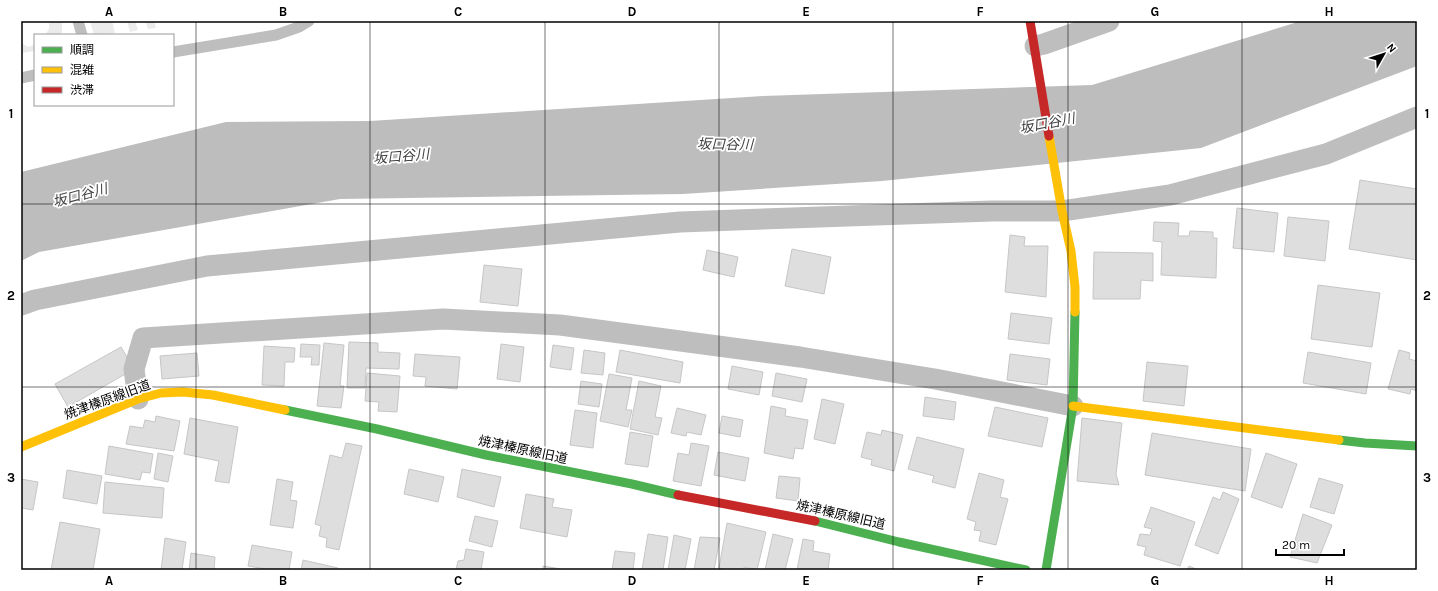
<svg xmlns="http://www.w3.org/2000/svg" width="1438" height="591" font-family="Karla,'Noto Sans JP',sans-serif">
  <rect width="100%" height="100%" fill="#fff"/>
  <g fill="#ebebeb">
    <path d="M 56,21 L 62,21 L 62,32 L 61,35 L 45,35 L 49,29 L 49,23 Z"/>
    <path d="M 90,21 L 112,21 L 115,33 L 104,35 L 94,35 Z"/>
    <path d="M 127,21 L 135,21 L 138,30 L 130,32 Z"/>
    <path d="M 145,21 L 154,21 L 156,28 L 148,29 Z"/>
    <path d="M 21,41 L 24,45 L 29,47 L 35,44 L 35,51 L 21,53 Z"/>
  </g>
  <path fill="#bdbdbd" d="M 1301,21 L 1417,21 L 1417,66 L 1201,148 L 882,181 L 683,194 L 340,199 L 39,252 L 21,261 L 21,172 L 226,122 L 370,121 L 763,96 L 1092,85 Z"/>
  <g fill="#dedede" stroke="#c6c6c6">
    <path d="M 1360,180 L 1417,189 L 1417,260 L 1349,249 Z"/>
    <path d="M 1237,208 L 1278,213 L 1274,252 L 1233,248 Z"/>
    <path d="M 1288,217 L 1329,221 L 1325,261 L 1284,256 Z"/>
    <path d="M 1154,222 L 1179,223 L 1178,236 L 1189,236 L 1190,231 L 1213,232 L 1213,238 L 1217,238 L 1216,278 L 1161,275 L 1162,242 L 1153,241 Z"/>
    <path d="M 1010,235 L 1025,237 L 1024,246 L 1048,246 L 1046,297 L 1005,292 Z"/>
    <path d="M 792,249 L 831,257 L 824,294 L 785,286 Z"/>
    <path d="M 707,250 L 738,257 L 734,277 L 703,270 Z"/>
    <path d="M 1094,252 L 1153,253 L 1153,281 L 1141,280 L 1140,299 L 1093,299 Z"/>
    <path d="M 484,265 L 522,269 L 518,306 L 480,302 Z"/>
    <path d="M 1318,285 L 1380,293 L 1372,347 L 1311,339 Z"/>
    <path d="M 1011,313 L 1052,318 L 1049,344 L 1008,339 Z"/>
    <path d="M 349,342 L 378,343 L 378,352 L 400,353 L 399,369 L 366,368 L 365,388 L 347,388 Z"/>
    <path d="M 324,343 L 344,345 L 340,386 L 344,386 L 341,408 L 317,406 Z"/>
    <path d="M 301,344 L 320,345 L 319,365 L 311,365 L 312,357 L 300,357 Z"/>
    <path d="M 501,344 L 524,347 L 520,382 L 497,379 Z"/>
    <path d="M 553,345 L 574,348 L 571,370 L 550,367 Z"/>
    <path d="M 264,346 L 295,348 L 294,362 L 285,362 L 284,386 L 262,385 Z"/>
    <path d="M 121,347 L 134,369 L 68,407 L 55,384 Z"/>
    <path d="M 584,350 L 605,353 L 603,375 L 581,373 Z"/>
    <path d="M 620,350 L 683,362 L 680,383 L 616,372 Z"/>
    <path d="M 1399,350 L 1410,353 L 1409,359 L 1417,361 L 1417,391 L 1411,389 L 1410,394 L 1388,389 Z"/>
    <path d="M 1308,352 L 1371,363 L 1366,394 L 1303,383 Z"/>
    <path d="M 197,353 L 199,376 L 162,379 L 160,356 Z"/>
    <path d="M 415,354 L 460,357 L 457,389 L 425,386 L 426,377 L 413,376 Z"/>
    <path d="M 1010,354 L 1050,359 L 1047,385 L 1007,380 Z"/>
    <path d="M 1147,362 L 1188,366 L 1184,406 L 1143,401 Z"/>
    <path d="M 732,366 L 763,372 L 759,395 L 728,389 Z"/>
    <path d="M 367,373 L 400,376 L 397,412 L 378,411 L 379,402 L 365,401 Z"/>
    <path d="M 776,373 L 807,379 L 802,402 L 772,396 Z"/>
    <path d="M 609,374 L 632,378 L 626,410 L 632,410 L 628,427 L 600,421 Z"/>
    <path d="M 581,381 L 602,384 L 599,407 L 578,404 Z"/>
    <path d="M 639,381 L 661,386 L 655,417 L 662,418 L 658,435 L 630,429 Z"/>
    <path d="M 925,397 L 956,402 L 954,420 L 923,416 Z"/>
    <path d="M 822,399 L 844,404 L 835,444 L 814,439 Z"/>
    <path d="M 771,406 L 786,409 L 785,416 L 808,420 L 803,449 L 795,448 L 793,459 L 764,453 Z"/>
    <path d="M 995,407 L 1048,418 L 1042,447 L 988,436 Z"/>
    <path d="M 677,408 L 706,415 L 701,435 L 687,432 L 686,436 L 671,433 Z"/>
    <path d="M 575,410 L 597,413 L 593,448 L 570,445 Z"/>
    <path d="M 156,416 L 180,421 L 174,451 L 126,444 L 130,426 L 143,428 L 145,420 L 155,422 Z"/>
    <path d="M 722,416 L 743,420 L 740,437 L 719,433 Z"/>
    <path d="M 190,418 L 238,427 L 229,483 L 215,481 L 219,461 L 184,454 Z"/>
    <path d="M 1082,418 L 1122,423 L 1116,474 L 1119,485 L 1077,481 Z"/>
    <path d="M 882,430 L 903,435 L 894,471 L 871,465 L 872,460 L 861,457 L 867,432 L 881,435 Z"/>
    <path d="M 630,432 L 653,436 L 648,467 L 625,464 Z"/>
    <path d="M 1152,433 L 1251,449 L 1245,491 L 1145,475 Z"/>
    <path d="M 917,437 L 964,449 L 955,488 L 932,482 L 934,476 L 908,469 Z"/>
    <path d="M 346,443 L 362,446 L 339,550 L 326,547 L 327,538 L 319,536 L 321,526 L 315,524 L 330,455 L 342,458 Z"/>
    <path d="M 691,443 L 709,446 L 701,486 L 673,481 L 678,453 L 689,455 Z"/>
    <path d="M 109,446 L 153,454 L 150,473 L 142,472 L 140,480 L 105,474 Z"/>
    <path d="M 718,452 L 749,458 L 745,481 L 714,475 Z"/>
    <path d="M 158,453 L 173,456 L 168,482 L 154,479 Z"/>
    <path d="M 1266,453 L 1297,464 L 1282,508 L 1251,497 Z"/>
    <path d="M 409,469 L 444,477 L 438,502 L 404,494 Z"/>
    <path d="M 462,469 L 501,477 L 494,507 L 457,497 Z"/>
    <path d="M 67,470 L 102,476 L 97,504 L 63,498 Z"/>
    <path d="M 979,473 L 1004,480 L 1000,497 L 1008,499 L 996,545 L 979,541 L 981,531 L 974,530 L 976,522 L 967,519 Z"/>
    <path d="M 779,476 L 800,478 L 798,501 L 776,498 Z"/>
    <path d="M 1319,478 L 1343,485 L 1334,514 L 1310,507 Z"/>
    <path d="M 21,479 L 38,482 L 33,510 L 21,508 Z"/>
    <path d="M 277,479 L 293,482 L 290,500 L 297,501 L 293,528 L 270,525 Z"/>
    <path d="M 105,482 L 164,488 L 162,518 L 103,513 Z"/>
    <path d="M 1223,492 L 1239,499 L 1218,554 L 1195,545 L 1213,497 L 1220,500 Z"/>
    <path d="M 526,494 L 554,499 L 552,507 L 572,510 L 567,537 L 520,528 Z"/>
    <path d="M 1151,507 L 1195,522 L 1180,566 L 1144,555 L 1146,547 L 1137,545 L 1140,534 L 1150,535 L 1152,529 L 1144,527 Z"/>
    <path d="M 1303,514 L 1332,525 L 1317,563 L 1290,557 Z"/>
    <path d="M 475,516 L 498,521 L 492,547 L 469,541 Z"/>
    <path d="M 60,522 L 100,529 L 93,570 L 51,570 Z"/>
    <path d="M 727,523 L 766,532 L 757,570 L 744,567 L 744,570 L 729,570 L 719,568 Z"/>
    <path d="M 648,534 L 668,537 L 663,570 L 642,570 Z"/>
    <path d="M 773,534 L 793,539 L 785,570 L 765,570 Z"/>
    <path d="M 674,535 L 691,539 L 685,570 L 668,570 Z"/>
    <path d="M 700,537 L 720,538 L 714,570 L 694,570 Z"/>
    <path d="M 165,538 L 186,542 L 182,570 L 161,570 Z"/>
    <path d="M 803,539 L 814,541 L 813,551 L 830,554 L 828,570 L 797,570 Z"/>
    <path d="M 252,545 L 292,552 L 289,570 L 272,570 L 248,566 Z"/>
    <path d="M 466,549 L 484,552 L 481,570 L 456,570 L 458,561 L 464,560 Z"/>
    <path d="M 615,551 L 635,553 L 633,570 L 612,570 Z"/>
    <path d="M 191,553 L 215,557 L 214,570 L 189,570 Z"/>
    <path d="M 303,560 L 338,568 L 338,570 L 301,570 Z"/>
    <path d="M 543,566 L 561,569 L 561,570 L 543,570 Z"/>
    <path d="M 1189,566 L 1198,570 L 1187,570 Z"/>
  </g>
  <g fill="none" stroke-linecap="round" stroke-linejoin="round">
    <g stroke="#bebebe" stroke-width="11">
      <path d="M 78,21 L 82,35"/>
      <path d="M 173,52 L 276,35 L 299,27 L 309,21"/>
      <path d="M 21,78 L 35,75"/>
    </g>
    <g stroke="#bebebe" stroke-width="21">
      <path d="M 1035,46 L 1044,44 L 1109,21"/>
      <path d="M 21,305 L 35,300 L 207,266 L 680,222 L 992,211 L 1062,211 L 1170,195 L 1326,154 L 1417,117"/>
      <path d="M 138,399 L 134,369 L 143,338 L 443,319 L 560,325 L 800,357 L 935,379 L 1073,406"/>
    </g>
    <g stroke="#4caf50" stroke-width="9">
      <path d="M 285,410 L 377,429 L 486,455 L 632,484 L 678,495"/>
      <path d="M 1339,440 L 1365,443 L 1417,446"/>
      <path d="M 815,521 L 899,542 L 1026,570"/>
      <path d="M 1046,570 L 1073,406 L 1075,312"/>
    </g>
    <g stroke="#ffc107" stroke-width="9">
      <path d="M 1049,136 L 1062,211 L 1071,251 L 1075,287 L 1075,312"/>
      <path d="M 1073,406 L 1339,440"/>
      <path d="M 21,447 L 138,399 L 161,393 L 183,392 L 213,395 L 285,410"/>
    </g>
    <g stroke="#c62828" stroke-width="9">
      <path d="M 1030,21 L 1049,136"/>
      <path d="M 678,495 L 815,521"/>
    </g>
  </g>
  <path fill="none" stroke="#000" stroke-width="1" stroke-opacity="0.55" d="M 196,21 L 196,570M 370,21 L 370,570M 545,21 L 545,570M 719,21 L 719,570M 893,21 L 893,570M 1068,21 L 1068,570M 1242,21 L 1242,570M 21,204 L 1417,204M 21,387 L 1417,387"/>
  <g text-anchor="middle" stroke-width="3.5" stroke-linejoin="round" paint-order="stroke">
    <g font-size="13" fill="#000" stroke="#fff">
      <text transform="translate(107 399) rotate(-20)" y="5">焼津榛原線旧道</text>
      <text transform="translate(523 449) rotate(12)" y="5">焼津榛原線旧道</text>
      <text transform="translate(841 514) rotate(13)" y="5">焼津榛原線旧道</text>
    </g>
    <g font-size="14" font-style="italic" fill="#424242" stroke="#fff">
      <text transform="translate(1047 123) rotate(-11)" y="5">坂口谷川</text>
      <text transform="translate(725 144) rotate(1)" y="5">坂口谷川</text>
      <text transform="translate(401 156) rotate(-5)" y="5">坂口谷川</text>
      <text transform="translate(80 195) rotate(-15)" y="5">坂口谷川</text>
    </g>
  </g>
  <rect width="1438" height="591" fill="none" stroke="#ffffff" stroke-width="44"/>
  <rect x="34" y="34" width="140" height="72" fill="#ffffff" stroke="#999999"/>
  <rect x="42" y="47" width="20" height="6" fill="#4caf50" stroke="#999999"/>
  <text x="70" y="54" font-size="12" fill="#000000">順調</text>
  <rect x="42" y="67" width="20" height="6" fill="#ffc107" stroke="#999999"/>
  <text x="70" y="74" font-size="12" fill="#000000">混雑</text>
  <rect x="42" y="87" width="20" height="6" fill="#c62828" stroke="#999999"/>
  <text x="70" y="94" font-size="12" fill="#000000">渋滞</text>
  <g transform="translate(1384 54) rotate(51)" stroke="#ffffff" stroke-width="3" paint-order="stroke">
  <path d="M0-3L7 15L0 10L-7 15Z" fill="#000000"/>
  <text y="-6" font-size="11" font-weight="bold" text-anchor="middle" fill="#000000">N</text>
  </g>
  <path d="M1276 549v6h68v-6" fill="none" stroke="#000000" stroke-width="2"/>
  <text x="1282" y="549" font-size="12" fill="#000000" stroke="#ffffff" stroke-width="3" paint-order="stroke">20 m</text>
  <rect x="22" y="22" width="1394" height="547" fill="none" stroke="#000" stroke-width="1.5"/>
  <g font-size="13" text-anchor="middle" font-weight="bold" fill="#000">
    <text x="109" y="16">A</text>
    <text x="283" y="16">B</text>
    <text x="458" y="16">C</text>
    <text x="632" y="16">D</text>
    <text x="806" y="16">E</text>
    <text x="980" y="16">F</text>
    <text x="1155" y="16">G</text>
    <text x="1329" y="16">H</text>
    <text x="11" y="118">1</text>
    <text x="1427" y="118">1</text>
    <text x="11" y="300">2</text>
    <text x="1427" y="300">2</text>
    <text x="11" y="482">3</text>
    <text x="1427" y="482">3</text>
    <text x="109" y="585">A</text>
    <text x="283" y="585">B</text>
    <text x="458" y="585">C</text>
    <text x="632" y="585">D</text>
    <text x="806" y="585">E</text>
    <text x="980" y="585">F</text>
    <text x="1155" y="585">G</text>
    <text x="1329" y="585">H</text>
  </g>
</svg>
